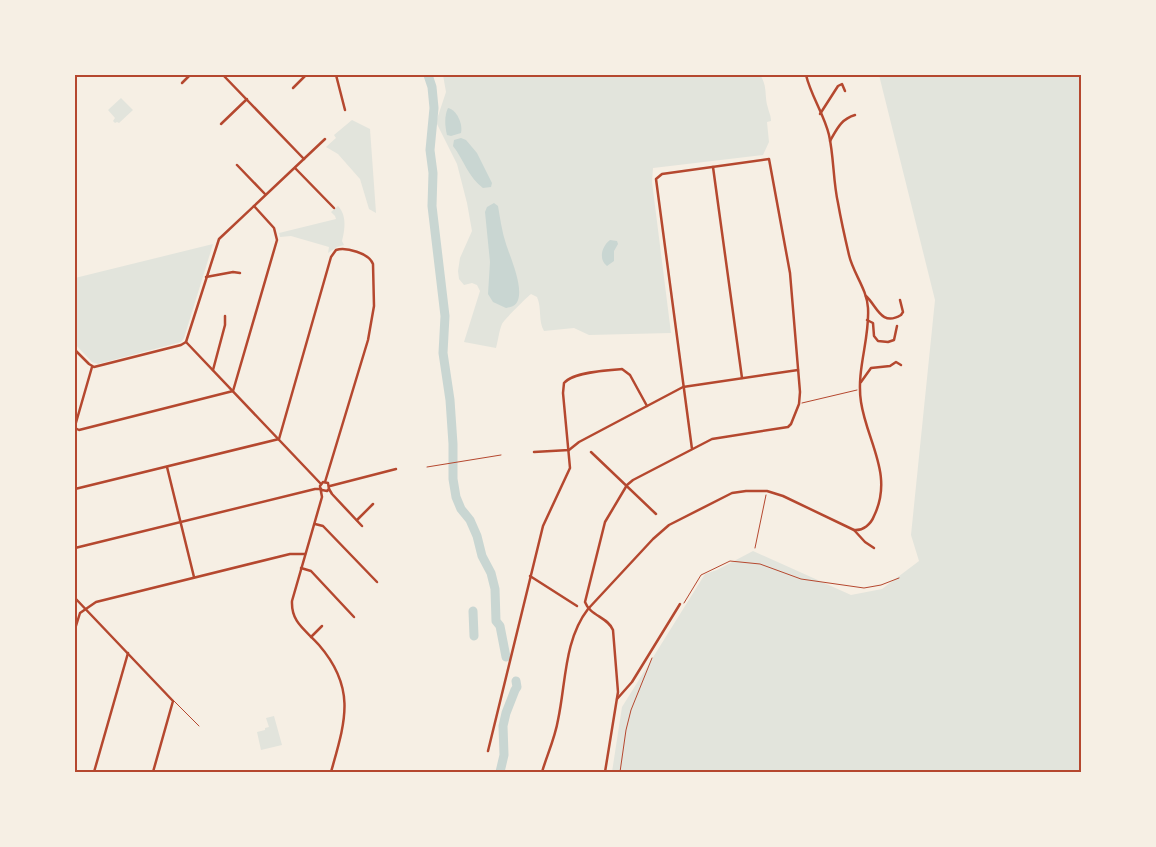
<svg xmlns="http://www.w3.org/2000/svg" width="1156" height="847" font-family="'Exo 2',sans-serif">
  <rect width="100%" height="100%" fill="#f6efe4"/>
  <g fill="#e2e4dc">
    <path d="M 443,75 L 760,75 C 768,86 764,96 768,108 C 769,113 771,115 771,121 L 767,122 L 769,142 L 763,155 L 653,168 L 652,182 L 671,333 L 589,335 L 574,328 L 544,331 C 538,321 542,308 537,297 L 531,294 C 528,296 503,321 502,324 C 499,331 498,341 496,348 L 464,342 L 480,291 L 477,285 L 472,283 L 464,285 L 459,279 L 458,271 L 460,258 L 472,231 L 467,203 L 457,164 L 436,122 L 446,92 Z"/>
    <path d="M 879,75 L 1081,75 L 1081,772 L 612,772 L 622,707 L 705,574 L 717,570 L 753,551 L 851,595 L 882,589 L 919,561 L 911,535 L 935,300 Z"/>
    <path d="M 121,98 L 133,110 L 119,123 L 117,122 L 115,123 L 113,121 L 115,118 L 108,110 Z"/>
    <path d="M 352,120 L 370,129 L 376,213 L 369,209 L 360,179 L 338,154 L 326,147 L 336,138 L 334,135 Z"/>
    <path d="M 338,206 C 347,215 345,230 342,241 L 344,245 L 337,247 L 328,253 L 329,247 L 291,236 L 280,237 L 279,233 L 336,219 L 335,216 L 331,212 Z"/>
    <path d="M 213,244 L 184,338 L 181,342 L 98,364 L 92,362 L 75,344 L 75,278 Z"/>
    <path d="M 274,716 L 282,745 L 261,750 L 257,732 L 265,730 L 265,728 L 269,727 L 266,718 Z"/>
  </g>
  <g fill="#c9d6d2">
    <path d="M 448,108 C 457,110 463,124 461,133 L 451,136 L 447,135 C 445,127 444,116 448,108 Z"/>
    <path d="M 461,138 L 466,140 L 477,153 L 492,183 L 491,187 L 483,188 C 468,177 464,160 453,146 L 454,140 Z"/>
    <path d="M 494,203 L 498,206 C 500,218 502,232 506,244 C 511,259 523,286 518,300 C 516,306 511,307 506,308 L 493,302 L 488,294 L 490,262 L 485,212 L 487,207 Z"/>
    <path d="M 610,240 L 617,241 L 618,244 L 614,251 L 614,261 L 607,266 C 598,259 602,246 610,240 Z"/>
  </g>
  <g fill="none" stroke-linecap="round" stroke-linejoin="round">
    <g stroke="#c9d6d2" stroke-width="9">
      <path d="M 428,75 L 432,87 L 434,108 L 430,150 L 433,173 L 432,206 L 445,316 L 443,353 L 450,400 L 453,444 L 453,479 L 456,497 L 461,509 L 470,520 L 477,536 L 482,556 L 491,573 L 495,589 L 496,621 L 500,626 L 506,657"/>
      <path d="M 473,611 L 474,636"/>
      <path d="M 500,772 L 504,755 L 503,726 L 506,713 L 515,690 L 517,687 L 516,681"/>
    </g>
    <g stroke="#b5482f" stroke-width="1">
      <path d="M 802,403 L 857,390"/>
      <path d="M 427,467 L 501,455"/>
      <path d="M 755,548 L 766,495"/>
      <path d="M 684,603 L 701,575 L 730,561 L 760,564 L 801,579 L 864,588 L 881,585 L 899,578"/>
      <path d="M 620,772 L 626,730 L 631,710 L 652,658"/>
    </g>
    <path stroke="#b5482f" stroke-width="1" d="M 173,700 L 199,726"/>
    <g stroke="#b5482f" stroke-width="2.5">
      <path d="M 223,75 L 304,159"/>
      <path d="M 336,75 L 345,110"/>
      <path d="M 182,83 L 190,75"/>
      <path d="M 293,88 L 306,75"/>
      <path d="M 820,114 L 838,86 L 842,84 L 845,91"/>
      <path d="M 221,124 L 247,99"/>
      <path d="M 830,141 C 837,129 841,119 855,115"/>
      <path d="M 237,165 L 265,194"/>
      <path d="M 713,167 L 742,378"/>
      <path d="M 295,168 L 334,208"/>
      <path d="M 206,277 L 233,272 L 240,273"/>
      <path d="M 866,296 C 877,306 881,327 901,315 L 903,312 L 900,300"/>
      <path d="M 867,320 L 873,323 L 874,336 L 878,341 L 888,342 L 894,340 L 897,326"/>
      <path d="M 186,342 L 321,484"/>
      <path d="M 75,350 L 89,364 L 94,367 L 181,345 L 186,342 L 219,239 L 325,139"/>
      <path d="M 213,370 L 225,325 L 225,316"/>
      <path d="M 861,382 L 871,368 L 890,366 L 896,362 L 901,365"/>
      <path d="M 75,426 L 92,367"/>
      <path d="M 75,428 L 79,430 L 233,391 L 277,240 L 274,228 L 254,206"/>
      <path d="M 534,452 L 569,450 L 579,442 L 683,387 L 798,370"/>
      <path d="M 591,452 L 656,514"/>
      <path d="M 167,467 L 194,577"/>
      <path d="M 330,486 L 396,469"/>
      <path d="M 75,489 L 279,439 L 331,257 L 336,250 C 346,247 369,253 373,264 L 374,306 L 368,340 L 325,482"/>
      <path d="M 329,489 L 332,494 L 362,526"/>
      <path d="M 322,490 L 327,491 L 329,489 L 328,483 L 323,482 L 320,486 L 322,497 L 292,601 C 291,623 306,630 319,645 C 357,689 345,722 331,772"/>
      <path d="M 357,520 L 373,504"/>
      <path d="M 315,524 L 323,526 L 377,582"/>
      <path d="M 854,530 L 865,542 L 874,548"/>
      <path d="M 75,548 L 315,489 L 321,489"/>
      <path d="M 301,568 L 311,571 L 354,617"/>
      <path d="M 530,576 L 577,606"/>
      <path d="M 75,598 L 173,701 L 153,772"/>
      <path d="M 75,629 L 80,613 L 96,602 L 290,554 L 305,554"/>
      <path d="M 311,637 L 322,626"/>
      <path d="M 617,699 L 632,682 L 680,604"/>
      <path d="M 488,751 L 543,526 L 570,468 L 563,393 L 564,383 C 573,372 608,370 622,369 L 630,375 L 647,406"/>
      <path d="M 94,772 L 128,653"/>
      <path d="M 542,772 C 547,755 555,738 558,720 C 566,683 564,640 588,609 L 653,539 L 669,525 L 732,493 L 746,491 L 767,491 L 783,496 L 854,530 C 863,531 871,524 874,516 C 894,475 867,442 861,402 C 856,370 870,339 868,308 C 867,289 853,273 849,255 C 845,238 841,220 838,203 C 833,181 834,157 829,135 C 824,114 811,96 806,75"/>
      <path d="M 605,772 L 618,692 L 613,630 C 608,617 590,616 585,602 L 605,522 L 627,485 L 633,480 L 712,439 L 788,427 L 791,424 L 799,404 L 800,392 L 790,273 L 769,159 L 662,174 L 656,179 L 692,449"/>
    </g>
  </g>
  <rect width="1156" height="847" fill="none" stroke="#f6efe4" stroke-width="152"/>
  <rect x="76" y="76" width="1004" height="695" fill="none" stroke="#b5482f" stroke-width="2"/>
</svg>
